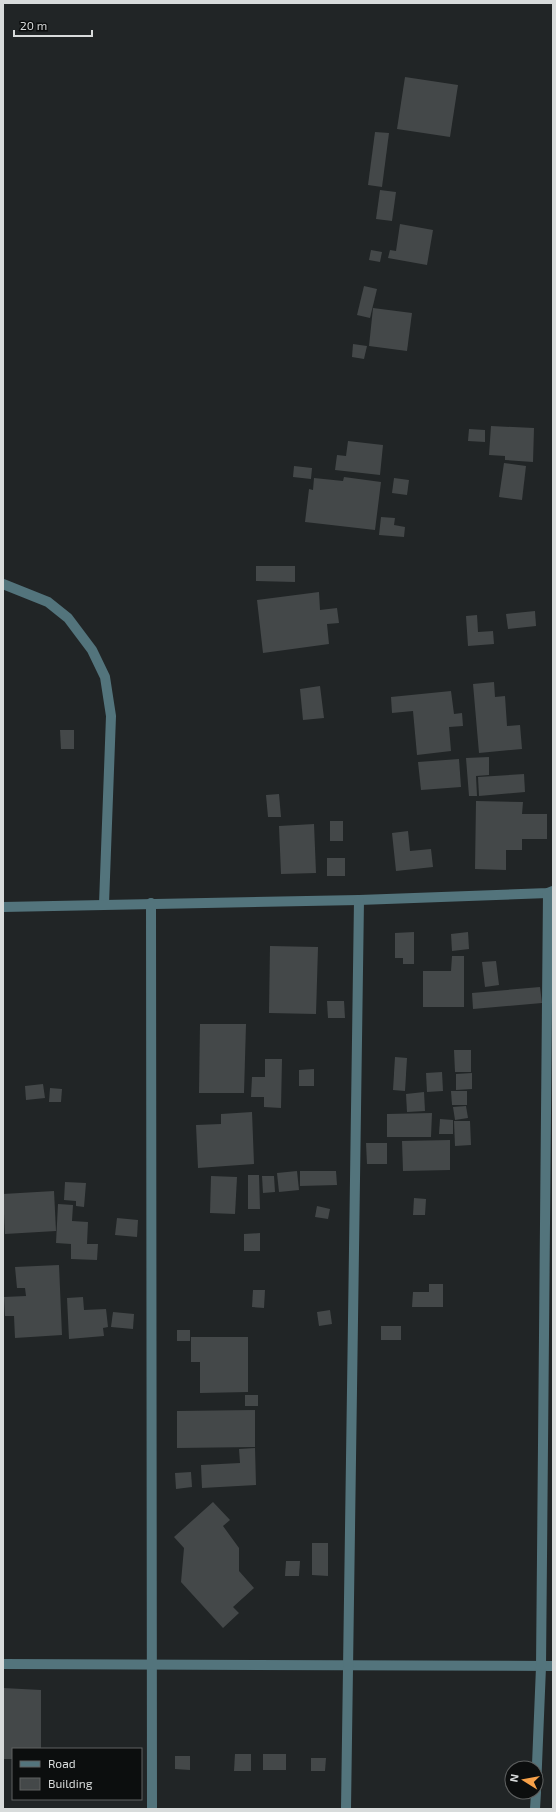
<svg xmlns="http://www.w3.org/2000/svg" width="556" height="1812" font-family="'Exo 2',sans-serif">
  <rect width="100%" height="100%" fill="#212526"/>
  <g fill="#444849">
    <path d="M 405,77 L 458,85 L 450,137 L 397,129 Z"/>
    <path d="M 375,132 L 389,133 L 382,187 L 368,185 Z"/>
    <path d="M 380,190 L 396,192 L 392,221 L 376,219 Z"/>
    <path d="M 400,224 L 433,230 L 427,265 L 388,258 L 390,250 L 396,251 Z"/>
    <path d="M 371,250 L 382,252 L 380,262 L 369,260 Z"/>
    <path d="M 364,286 L 377,289 L 370,318 L 357,315 Z"/>
    <path d="M 373,308 L 412,313 L 407,351 L 369,346 Z"/>
    <path d="M 353,344 L 367,346 L 364,359 L 352,357 Z"/>
    <path d="M 491,426 L 534,428 L 533,462 L 505,460 L 505,456 L 489,455 Z"/>
    <path d="M 469,429 L 485,430 L 485,442 L 468,441 Z"/>
    <path d="M 348,441 L 383,445 L 380,475 L 335,470 L 337,455 L 346,456 Z"/>
    <path d="M 504,463 L 526,466 L 522,500 L 499,497 Z"/>
    <path d="M 294,466 L 312,468 L 311,479 L 293,477 Z"/>
    <path d="M 344,477 L 381,482 L 375,530 L 305,522 L 309,489 L 313,490 L 314,478 L 343,481 Z"/>
    <path d="M 394,478 L 409,480 L 407,495 L 392,493 Z"/>
    <path d="M 381,517 L 395,518 L 394,525 L 405,527 L 404,537 L 379,535 Z"/>
    <path d="M 256,566 L 295,566 L 295,582 L 256,581 Z"/>
    <path d="M 319,592 L 320,610 L 337,608 L 339,623 L 327,624 L 329,644 L 263,653 L 257,600 Z"/>
    <path d="M 535,611 L 536,626 L 508,629 L 506,614 Z"/>
    <path d="M 477,615 L 478,632 L 493,631 L 494,644 L 468,646 L 466,616 Z"/>
    <path d="M 494,682 L 495,697 L 505,696 L 507,726 L 520,725 L 522,749 L 479,753 L 473,684 Z"/>
    <path d="M 320,686 L 324,718 L 303,720 L 300,689 Z"/>
    <path d="M 451,691 L 454,714 L 462,713 L 463,726 L 449,727 L 451,751 L 417,755 L 413,711 L 392,713 L 391,697 Z"/>
    <path d="M 60,730 L 74,730 L 74,749 L 61,749 Z"/>
    <path d="M 489,757 L 489,775 L 476,776 L 477,796 L 469,796 L 466,758 Z"/>
    <path d="M 459,759 L 461,787 L 421,790 L 418,762 Z"/>
    <path d="M 524,774 L 525,792 L 479,796 L 478,777 Z"/>
    <path d="M 279,794 L 281,817 L 268,817 L 266,795 Z"/>
    <path d="M 476,801 L 523,802 L 522,814 L 547,814 L 547,839 L 522,839 L 522,850 L 506,850 L 506,870 L 475,869 Z"/>
    <rect x="330" y="821" width="13" height="20"/>
    <path d="M 314,824 L 316,873 L 281,874 L 279,826 Z"/>
    <path d="M 408,831 L 410,851 L 431,849 L 433,867 L 396,871 L 392,833 Z"/>
    <rect x="327" y="858" width="18" height="18"/>
    <path d="M 414,932 L 414,964 L 403,964 L 403,958 L 395,958 L 395,933 Z"/>
    <path d="M 468,932 L 469,949 L 452,951 L 451,934 Z"/>
    <path d="M 270,946 L 318,947 L 316,1014 L 269,1013 Z"/>
    <path d="M 452,956 L 464,956 L 464,1007 L 423,1007 L 423,971 L 451,971 Z"/>
    <path d="M 496,961 L 499,985 L 485,987 L 482,962 Z"/>
    <path d="M 540,987 L 542,1003 L 473,1009 L 472,993 Z"/>
    <path d="M 327,1001 L 344,1001 L 345,1018 L 328,1018 Z"/>
    <path d="M 200,1024 L 246,1024 L 244,1093 L 199,1093 Z"/>
    <path d="M 454,1050 L 471,1050 L 471,1072 L 455,1072 Z"/>
    <path d="M 395,1057 L 407,1058 L 405,1091 L 393,1090 Z"/>
    <path d="M 265,1059 L 282,1059 L 281,1108 L 264,1107 L 264,1097 L 251,1097 L 252,1077 L 265,1077 Z"/>
    <path d="M 314,1069 L 314,1086 L 299,1086 L 299,1070 Z"/>
    <path d="M 442,1072 L 443,1091 L 427,1092 L 426,1073 Z"/>
    <path d="M 472,1073 L 472,1089 L 456,1090 L 456,1074 Z"/>
    <path d="M 43,1084 L 45,1098 L 26,1100 L 25,1086 Z"/>
    <path d="M 50,1088 L 62,1089 L 61,1102 L 49,1102 Z"/>
    <path d="M 451,1091 L 467,1091 L 467,1105 L 452,1105 Z"/>
    <path d="M 424,1092 L 425,1111 L 407,1112 L 406,1094 Z"/>
    <path d="M 466,1106 L 468,1118 L 455,1120 L 453,1107 Z"/>
    <path d="M 252,1112 L 254,1164 L 198,1168 L 196,1125 L 221,1124 L 221,1114 Z"/>
    <path d="M 432,1113 L 431,1137 L 387,1137 L 387,1114 Z"/>
    <path d="M 440,1119 L 453,1120 L 453,1134 L 439,1134 Z"/>
    <path d="M 454,1121 L 470,1121 L 471,1145 L 455,1146 Z"/>
    <path d="M 450,1140 L 450,1170 L 403,1171 L 402,1141 Z"/>
    <path d="M 366,1143 L 387,1143 L 387,1164 L 367,1164 Z"/>
    <path d="M 297,1171 L 299,1190 L 279,1192 L 277,1173 Z"/>
    <path d="M 300,1171 L 336,1171 L 337,1185 L 300,1186 Z"/>
    <path d="M 248,1175 L 259,1175 L 260,1209 L 248,1209 Z"/>
    <path d="M 211,1176 L 237,1177 L 235,1214 L 210,1213 Z"/>
    <path d="M 262,1176 L 274,1176 L 275,1192 L 263,1193 Z"/>
    <path d="M 65,1182 L 86,1183 L 84,1207 L 76,1206 L 76,1201 L 64,1200 Z"/>
    <path d="M 54,1191 L 56,1231 L 5,1234 L 3,1194 Z"/>
    <path d="M 414,1198 L 426,1199 L 425,1215 L 413,1215 Z"/>
    <path d="M 58,1204 L 73,1205 L 72,1221 L 88,1222 L 87,1244 L 98,1244 L 97,1260 L 71,1259 L 71,1244 L 56,1243 Z"/>
    <path d="M 317,1206 L 330,1209 L 328,1219 L 315,1217 Z"/>
    <path d="M 117,1218 L 138,1220 L 137,1237 L 115,1235 Z"/>
    <path d="M 260,1233 L 260,1251 L 244,1251 L 244,1234 Z"/>
    <path d="M 59,1265 L 62,1335 L 15,1338 L 14,1316 L 5,1316 L 4,1297 L 26,1296 L 25,1288 L 17,1288 L 15,1267 Z"/>
    <path d="M 429,1284 L 443,1284 L 443,1307 L 412,1307 L 413,1292 L 429,1292 Z"/>
    <path d="M 253,1290 L 265,1290 L 264,1308 L 252,1307 Z"/>
    <path d="M 83,1297 L 84,1310 L 106,1309 L 108,1327 L 103,1328 L 104,1336 L 69,1339 L 67,1298 Z"/>
    <path d="M 330,1310 L 332,1324 L 319,1326 L 317,1312 Z"/>
    <path d="M 113,1312 L 134,1314 L 133,1329 L 111,1327 Z"/>
    <rect x="381" y="1326" width="20" height="14"/>
    <rect x="177" y="1330" width="13" height="11"/>
    <path d="M 191,1337 L 248,1337 L 248,1392 L 200,1393 L 200,1362 L 191,1362 Z"/>
    <rect x="245" y="1395" width="13" height="11"/>
    <path d="M 255,1410 L 255,1447 L 177,1448 L 177,1411 Z"/>
    <path d="M 255,1448 L 256,1485 L 202,1488 L 201,1465 L 240,1463 L 239,1449 Z"/>
    <path d="M 191,1472 L 192,1487 L 176,1489 L 175,1473 Z"/>
    <path d="M 213,1502 L 230,1520 L 223,1526 L 239,1548 L 239,1571 L 254,1588 L 233,1607 L 239,1613 L 223,1628 L 181,1582 L 184,1548 L 174,1537 Z"/>
    <path d="M 312,1543 L 328,1543 L 328,1576 L 312,1575 Z"/>
    <path d="M 286,1561 L 300,1561 L 299,1576 L 285,1576 Z"/>
    <path d="M 3,1688 L 41,1690 L 41,1749 L 13,1749 L 13,1759 L 3,1759 Z"/>
    <path d="M 235,1754 L 251,1754 L 251,1771 L 234,1771 Z"/>
    <rect x="263" y="1754" width="23" height="16"/>
    <path d="M 175,1756 L 190,1756 L 190,1770 L 175,1769 Z"/>
    <path d="M 311,1758 L 326,1758 L 325,1771 L 311,1771 Z"/>
  </g>
  <g fill="none" stroke-linecap="round" stroke-linejoin="round">
    <g stroke="#53747c" stroke-width="10">
      <path d="M 3,584 L 48,602 L 68,618 L 92,650 L 105,677 L 111,716 L 104,904"/>
      <path d="M 151,903 L 152,1809"/>
      <path d="M 3,907 L 359,900 L 548,893 L 553,891"/>
      <path d="M 3,1664 L 553,1666"/>
      <path d="M 536,1789 L 541,1667 L 548,893"/>
      <path d="M 346,1809 L 359,900"/>
      <path d="M 535,1809 L 536,1792"/>
    </g>
  </g>
  <rect width="556" height="1812" fill="none" stroke="#d8dbdb" stroke-width="8"/>
  <rect x="12" y="1748" width="130" height="52" fill="#0c0e0e" stroke="#5e6060"/>
  <rect x="20" y="1761" width="20" height="6" fill="#53747c" stroke="#5e6060"/>
  <text x="48" y="1768" font-size="12" fill="#d8dbdb">Road</text>
  <rect x="20" y="1778" width="20" height="12" fill="#444849" stroke="#5e6060"/>
  <text x="48" y="1788" font-size="12" fill="#d8dbdb">Building</text>
  <g transform="translate(524 1780) rotate(281)"><circle r="19" fill="#0c0e0e" stroke="#5e6060"/>
  <path d="M0-3L7 15L0 10L-7 15Z" fill="#f7a149"/>
  <text y="-6" font-size="11" font-weight="bold" text-anchor="middle" fill="#d8dbdb">N</text>
  </g>
  <path d="M14 30v6h78v-6" fill="none" stroke="#d8dbdb" stroke-width="2"/>
  <text x="20" y="30" font-size="12" fill="#d8dbdb" stroke="#0c0e0e" stroke-width="3" paint-order="stroke">20 m</text>
</svg>
